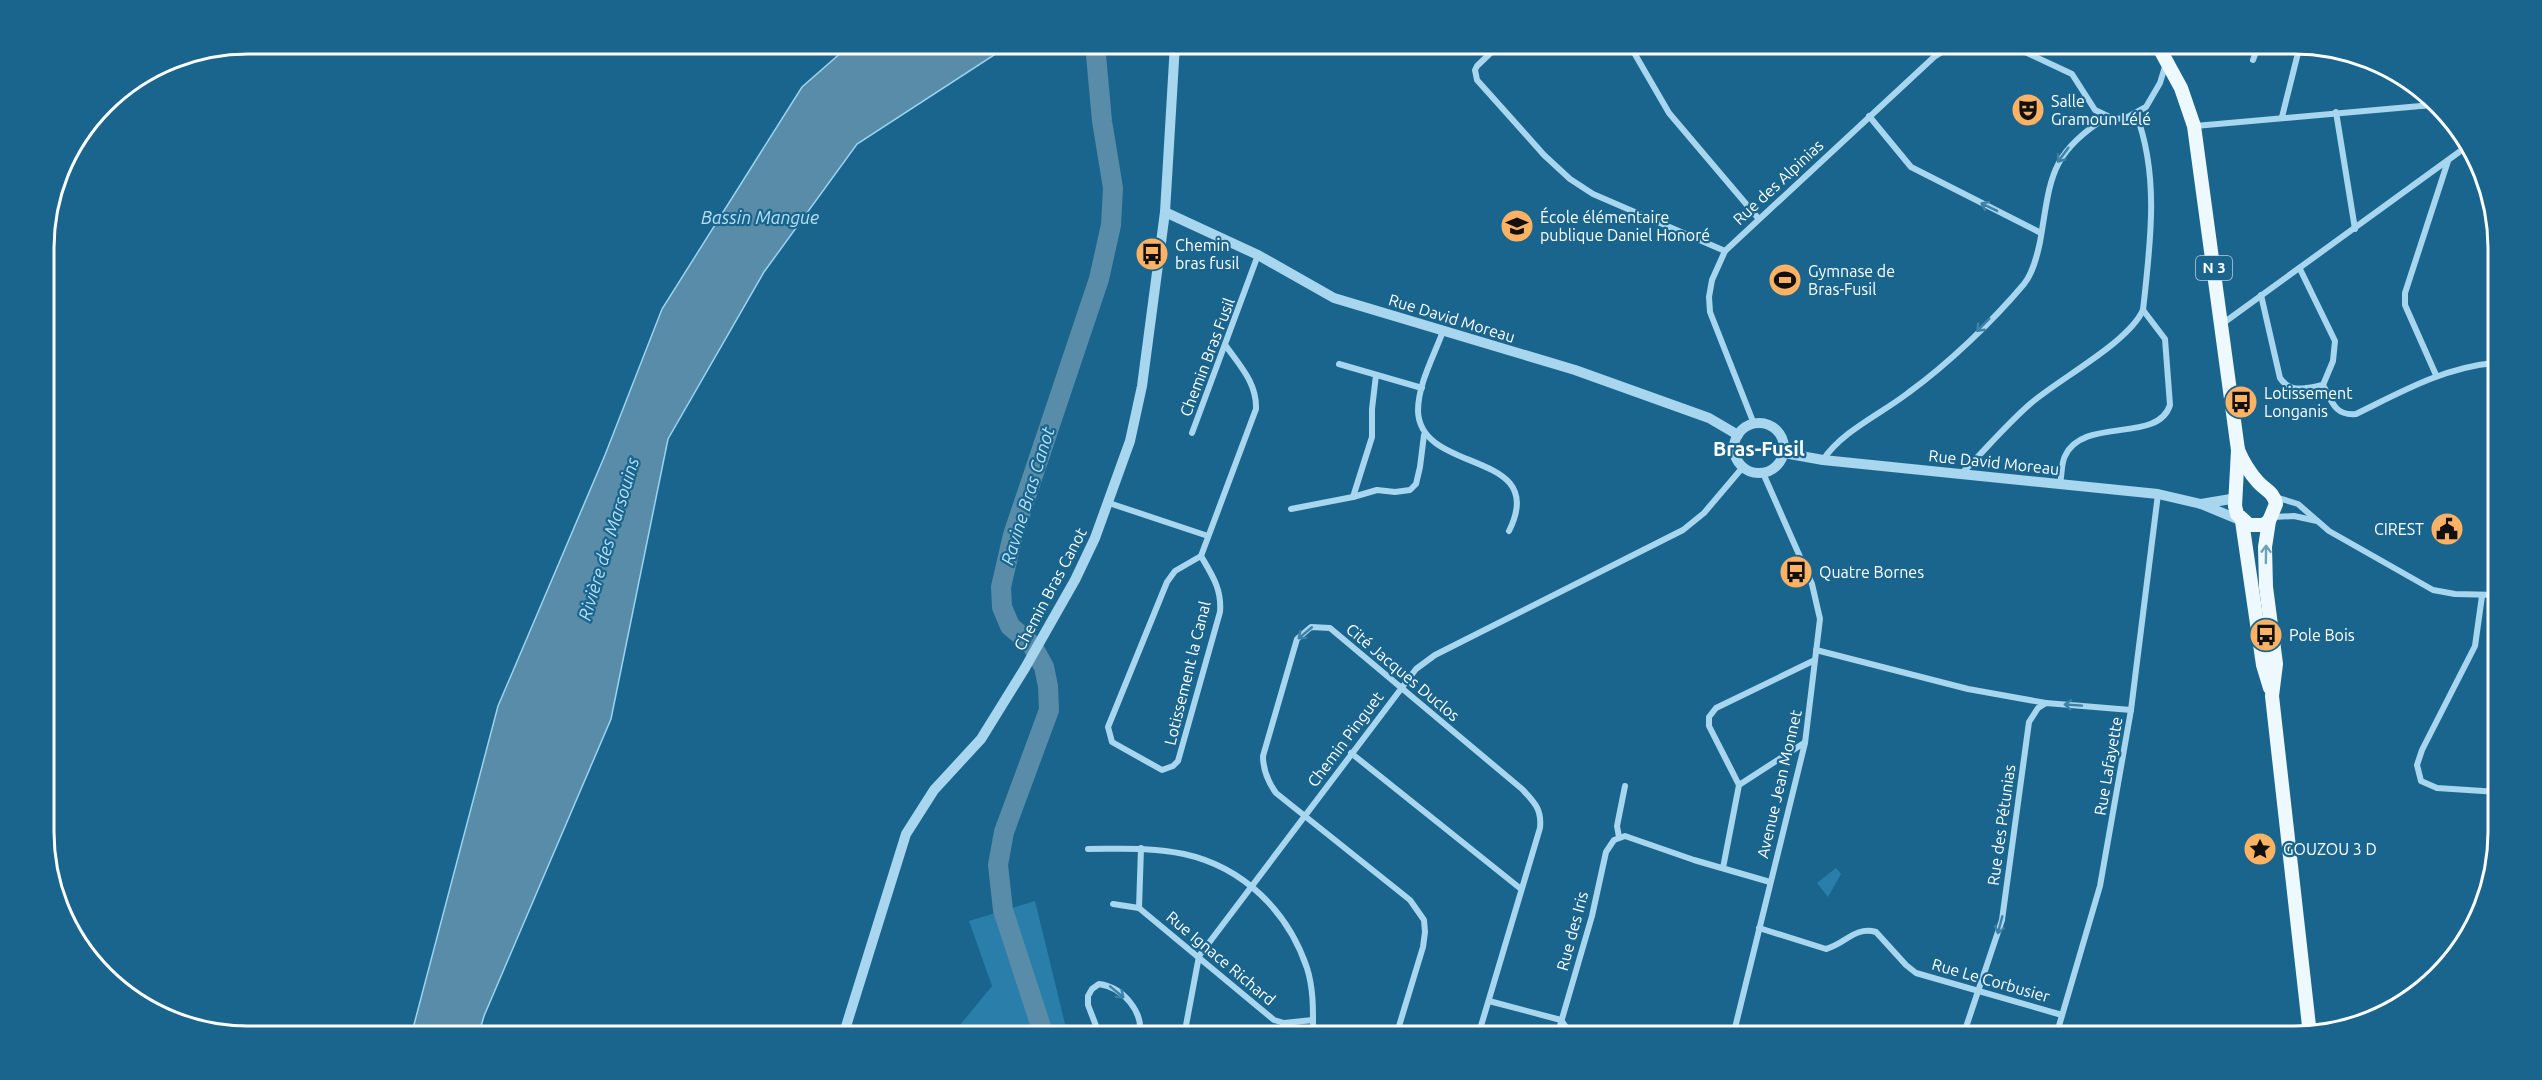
<svg xmlns="http://www.w3.org/2000/svg" width="2542" height="1080" font-family="Ubuntu,sans-serif">
  <rect width="100%" height="100%" fill="#1a658e"/>
  <g fill="#2a7faa">
    <path d="M 1836,868 L 1841,874 L 1828,897 L 1817,883 Z"/>
    <path d="M 1035,901 L 1068,1036 L 951,1036 L 992,986 L 969,921 Z"/>
  </g>
  <path fill="#598ca8" stroke="#9ad4f0" stroke-width="1.5" d="M 851,44 L 1011,44 L 857,144 L 764,272 L 668,439 L 611,719 L 484,1016 L 478,1036 L 411,1036 L 498,706 L 605,455 L 662,309 L 802,87 Z"/>
  <g fill="none" stroke-linecap="round" stroke-linejoin="round">
    <path stroke="#598ca8" stroke-width="20" d="M 1044,1036 L 1003,910 L 998,865 L 1004,832 L 1049,710 L 1048,686 L 1044,667 L 1032,645 L 1010,626 L 1002,607 L 1001,587 L 1013,535 L 1099,279 L 1111,225 L 1113,188 L 1102,121 L 1095,44"/>
    <g stroke="#a7d6ee" stroke-width="6">
      <path d="M 1500,44 L 1477,66 L 1475,70 L 1477,80 L 1544,155 L 1570,179 L 1593,194 L 1725,251"/>
      <path d="M 1629,44 L 1669,113 L 1758,218"/>
      <path d="M 1966,44 L 1977,44"/>
      <path d="M 2008,44 L 2072,74 L 2095,110 L 2114,119 L 2126,118 L 2146,107 L 2160,83 L 2166,63"/>
      <path d="M 1935,54 L 1941,44"/>
      <path d="M 2253,60 L 2259,44"/>
      <path d="M 2336,112 L 2355,229"/>
      <path d="M 1869,116 L 1911,167 L 2041,233"/>
      <path d="M 2282,117 L 2300,45"/>
      <path d="M 2195,126 L 2432,105"/>
      <path d="M 2300,269 L 2335,341 L 2333,361 L 2323,385 C 2332,402 2335,416 2356,414 C 2401,392 2443,368 2493,363"/>
      <path d="M 2261,295 L 2280,378 C 2291,394 2306,388 2323,385"/>
      <path d="M 2222,324 L 2466,147"/>
      <path d="M 1443,331 C 1434,356 1418,384 1418,411 C 1420,475 1550,449 1509,531"/>
      <path d="M 1339,364 L 1422,388"/>
      <path d="M 2436,375 L 2405,305 L 2405,293 L 2448,161"/>
      <path d="M 1754,424 L 1710,312 L 1709,297 L 1712,280 L 1725,251 L 1934,57 L 1954,44"/>
      <path d="M 1192,433 L 1258,255"/>
      <path d="M 1823,460 C 1842,431 1881,414 1908,393 C 1948,364 1992,322 2024,284 C 2033,273 2037,256 2040,242 C 2051,179 2048,154 2107,117"/>
      <path d="M 1962,473 C 1985,450 2006,425 2030,404 C 2060,378 2128,343 2143,310 C 2150,246 2160,176 2136,114"/>
      <path d="M 2060,484 C 2062,475 2061,464 2065,456 C 2083,416 2158,444 2170,405 L 2165,339 L 2143,310"/>
      <path d="M 1353,497 L 1372,437 L 1372,409 L 1376,375"/>
      <path d="M 2275,497 L 2298,504 L 2329,531 L 2433,590 L 2455,594 L 2498,595"/>
      <path d="M 1109,503 L 1208,536"/>
      <path d="M 1291,509 L 1353,497 L 1377,490 L 1395,492 L 1410,490 L 1416,484 L 1420,467 L 1424,435"/>
      <path d="M 2273,517 L 2294,516 L 2317,521"/>
      <path d="M 1201,556 C 1212,575 1222,589 1220,612 L 1178,761 L 1173,766 L 1162,770 L 1112,742 L 1108,727 L 1167,582 L 1175,571 Z"/>
      <path d="M 1201,556 L 1256,409 C 1257,383 1240,366 1226,346"/>
      <path d="M 2482,596 L 2475,646 L 2422,750 L 2417,765 L 2421,781 L 2437,788 L 2498,792"/>
      <path d="M 1816,650 L 1968,689 L 2046,703"/>
      <path d="M 1351,753 L 1521,889"/>
      <path d="M 1739,785 L 1804,743"/>
      <path d="M 1619,837 L 1617,826 L 1625,786"/>
      <path d="M 1088,849 C 1120,849 1152,847 1184,854 C 1243,867 1288,911 1307,968 C 1314,990 1313,1013 1313,1036"/>
      <path d="M 1723,868 L 1739,785 L 1709,726 L 1709,717 L 1716,708 L 1815,660"/>
      <path d="M 1113,904 L 1139,908 L 1274,1020 L 1284,1023 L 1313,1020"/>
      <path d="M 1139,908 L 1141,848"/>
      <path d="M 1759,928 L 1826,949 C 1845,944 1855,926 1876,932 L 1906,965 L 1916,973 L 2062,1015"/>
      <path d="M 1489,1001 L 1561,1020 L 1572,1036"/>
      <path d="M 1100,1036 L 1088,1005 L 1088,996 L 1092,989 L 1099,984 C 1123,987 1145,1013 1139,1036"/>
      <path d="M 1184,1036 L 1199,956 L 1416,669 L 1435,655 L 1683,530 L 1704,513 L 1743,467"/>
      <path d="M 1396,1036 L 1423,947 L 1425,932 L 1424,920 L 1410,900 L 1276,793 C 1268,782 1263,771 1263,756 L 1297,639 L 1311,627 L 1330,628 L 1522,789 C 1534,802 1542,809 1540,828 L 1478,1036"/>
      <path d="M 1557,1036 L 1592,916 L 1606,852 L 1614,840 L 1625,836 L 1694,860 L 1770,882"/>
      <path d="M 1733,1036 L 1805,743 L 1820,619 L 1812,584 L 1763,473"/>
      <path d="M 1963,1036 L 2002,920 L 2029,722 L 2038,708 L 2046,703 L 2131,710"/>
      <path d="M 2056,1036 L 2100,886 L 2131,710 L 2158,494"/>
    </g>
    <g stroke="#a7d6ee" stroke-width="10">
      <path d="M 1165,212 L 1258,255 L 1334,298 L 1575,370 L 1709,418 L 1738,435"/>
      <circle cx="1759" cy="448" r="25"/>
      <path d="M 1784,453 L 1823,460 L 2158,494 L 2201,504 L 2242,521"/>
      <path d="M 2201,504 L 2237,498"/>
      <path d="M 843,1036 L 906,834 L 934,790 L 981,739 L 1025,668 L 1075,580 L 1095,538 L 1130,441 L 1142,386 L 1165,212 L 1175,44"/>
    </g>
    <g stroke="#eef8ff" stroke-width="14">
      <path d="M 2157,44 L 2181,88 L 2194,126 L 2238,450 L 2235,506 L 2237,514 L 2249,525 L 2263,525 L 2269,521"/>
      <path d="M 2238,450 C 2243,462 2249,472 2258,482 C 2266,491 2273,491 2276,504 L 2269,521 L 2265,547 L 2266,587 L 2276,664 L 2272,696 L 2310,1035"/>
      <path d="M 2242,521 L 2263,665 L 2270,688"/>
    </g>
  </g>
  <defs><path id="oneway-shaft" d="M-6 0H5M1.5-3L5.5 0L1.5 3" fill="none" stroke-width="1.6" stroke-linecap="round" stroke-linejoin="round" transform="scale(1.5)"/></defs>
  <g stroke="#3d81a6">
    <use href="#oneway-shaft" transform="translate(2063 155) rotate(127)"/>
    <use href="#oneway-shaft" transform="translate(1989 207) rotate(-154)"/>
    <use href="#oneway-shaft" transform="translate(1983 325) rotate(135)"/>
    <use href="#oneway-shaft" transform="translate(1305 633) rotate(140)"/>
    <use href="#oneway-shaft" transform="translate(2073 705) rotate(-176)"/>
    <use href="#oneway-shaft" transform="translate(2000 925) rotate(105)"/>
    <use href="#oneway-shaft" transform="translate(1117 992) rotate(39)"/>
  </g>
  <use stroke="#6fa0bb" href="#oneway-shaft" transform="translate(2266 554) rotate(-89)"/>
  <defs>
    <g id="theatre-disc" transform="scale(1.725)"><circle r="9.5" fill="#ffb264" stroke="#1a658e"/><path d="M-5-5.5Q0-4 5-5.5V0Q5 5 0 6Q-5 5-5 0ZM-3.3-2.5H-1v1.5H-3.3ZM1-2.5H3.3v1.5H1ZM-2.8 1Q0 5.5 2.8 1Z" fill="#111"/></g>
    <g id="school-disc" transform="scale(1.725)"><circle r="9.5" fill="#ffb264" stroke="#1a658e"/><path d="M0-5L7-2L0 1L-7-2ZM-4 1L0 2.5L4 1V4Q0 6-4 4Z" fill="#111"/></g>
    <g id="bus-disc" transform="scale(1.725)"><circle r="9.5" fill="#ffb264" stroke="#1a658e"/><path d="M-5-6H5V4H4V6H2V4H-2V6H-4V4H-5ZM-3.5-4V0h7V-4ZM-3.5 1.2v1.5H-2V1.2ZM2 1.2v1.5H3.5V1.2Z" fill="#111"/></g>
    <g id="stadium-disc" transform="scale(1.725)"><circle r="9.5" fill="#ffb264" stroke="#1a658e"/><path d="M0-5a6.5 5 0 1 0 0 10a6.5 5 0 1 0 0-10ZM-3.5-1.8h7v3.6h-7Z" fill="#111"/></g>
    <g id="civic-disc" transform="scale(1.725)"><circle r="9.5" fill="#ffb264" stroke="#1a658e"/><path d="M-.6-6.5H3V-4.5H.6V-3L4-1V1h2V6H-6V1h2V-1L-.6-3ZM-1.2 2.5V6h2.4V2.5Z" fill="#111"/></g>
    <g id="sight-disc" transform="scale(1.725)"><circle r="9.5" fill="#ffb264" stroke="#1a658e"/><path d="M0-6L1.8-2.2L6-1.7L2.9 1.2L3.7 5.4L0 3.3L-3.7 5.4L-2.9 1.2L-6-1.7L-1.8-2.2Z" fill="#111"/></g>
  </defs>
  <g fill-rule="evenodd">
    <use href="#theatre-disc" x="2028" y="110"/>
    <use href="#school-disc" x="1517" y="226"/>
    <use href="#bus-disc" x="1152" y="254"/>
    <use href="#stadium-disc" x="1785" y="280"/>
    <use href="#bus-disc" x="2241" y="402"/>
    <use href="#civic-disc" x="2447" y="529"/>
    <use href="#bus-disc" x="1796" y="572"/>
    <use href="#bus-disc" x="2266" y="635"/>
    <use href="#sight-disc" x="2260" y="849"/>
  </g>
  <g text-anchor="middle" stroke-width="4.5" stroke-linejoin="round" paint-order="stroke">
    <rect fill="#1a658e" stroke="#bad1dd" stroke-width="1.5" x="2196" y="256" width="36" height="24" rx="4.5"/>
    <g font-size="15" font-weight="bold" fill="#fff">
      <text x="2214" y="273">N 3</text>
    </g>
    <g font-size="16" fill="#fff" stroke="#1a658e" text-anchor="start">
      <text x="2051" y="107">Salle<tspan x="2051" dy="18">Gramoun Lélé</tspan></text>
      <text x="1540" y="223">École élémentaire<tspan x="1540" dy="18">publique Daniel Honoré</tspan></text>
      <text x="1175" y="251">Chemin<tspan x="1175" dy="18">bras fusil</tspan></text>
      <text x="1808" y="277">Gymnase de<tspan x="1808" dy="18">Bras-Fusil</tspan></text>
      <text x="2264" y="399">Lotissement<tspan x="2264" dy="18">Longanis</tspan></text>
      <text x="2424" y="535" text-anchor="end">CIREST</text>
      <text x="1819" y="578">Quatre Bornes</text>
      <text x="2289" y="641">Pole Bois</text>
      <text x="2283" y="855">GOUZOU 3 D</text>
    </g>
    <g font-size="16" fill="#fff" stroke="#1a658e">
      <text transform="translate(1778 182) rotate(-43)" y="6">Rue des Alpinias</text>
      <text transform="translate(1452 318) rotate(17)" y="6">Rue David Moreau</text>
      <text transform="translate(1207 357) rotate(-69)" y="6">Chemin Bras Fusil</text>
      <text transform="translate(1994 462) rotate(6)" y="6">Rue David Moreau</text>
      <text transform="translate(1050 589) rotate(-62)" y="6">Chemin Bras Canot</text>
      <text transform="translate(1403 672) rotate(40)" y="6">Cité Jacques Duclos</text>
      <text transform="translate(1187 673) rotate(-76)" y="6">Lotissement la Canal</text>
      <text transform="translate(1345 739) rotate(-53)" y="6">Chemin Pinguet</text>
      <text transform="translate(2108 766) rotate(-80)" y="6">Rue Lafayette</text>
      <text transform="translate(1779 784) rotate(-77)" y="6">Avenue Jean Monnet</text>
      <text transform="translate(2001 825) rotate(-82)" y="6">Rue des Pétunias</text>
      <text transform="translate(1572 931) rotate(-75)" y="6">Rue des Iris</text>
      <text transform="translate(1221 958) rotate(40)" y="6">Rue Ignace Richard</text>
      <text transform="translate(1991 980) rotate(16)" y="6">Rue Le Corbusier</text>
    </g>
    <g font-size="18" font-style="italic" fill="#b7e1f6" stroke="#1a658e">
      <text x="760" y="224">Bassin Mangue</text>
      <text transform="translate(1028 496) rotate(-73)" y="6">Ravine Bras Canot</text>
      <text transform="translate(609 539) rotate(-73)" y="6">Rivière des Marsouins</text>
    </g>
    <g font-size="20" font-weight="bold" fill="#fff" stroke="#1a658e">
      <text x="1759" y="456">Bras-Fusil</text>
    </g>
  </g>
  <path d="M0 0H2542V1080H0ZM248 54H2294A194 194 0 0 1 2488 248V832A194 194 0 0 1 2294 1026H248A194 194 0 0 1 54 832V248A194 194 0 0 1 248 54Z" fill="#1a658e" fill-rule="evenodd"/>
  <path fill="none" stroke="#fff" stroke-width="3" d="M248 54H2294A194 194 0 0 1 2488 248V832A194 194 0 0 1 2294 1026H248A194 194 0 0 1 54 832V248A194 194 0 0 1 248 54Z"/>
</svg>
